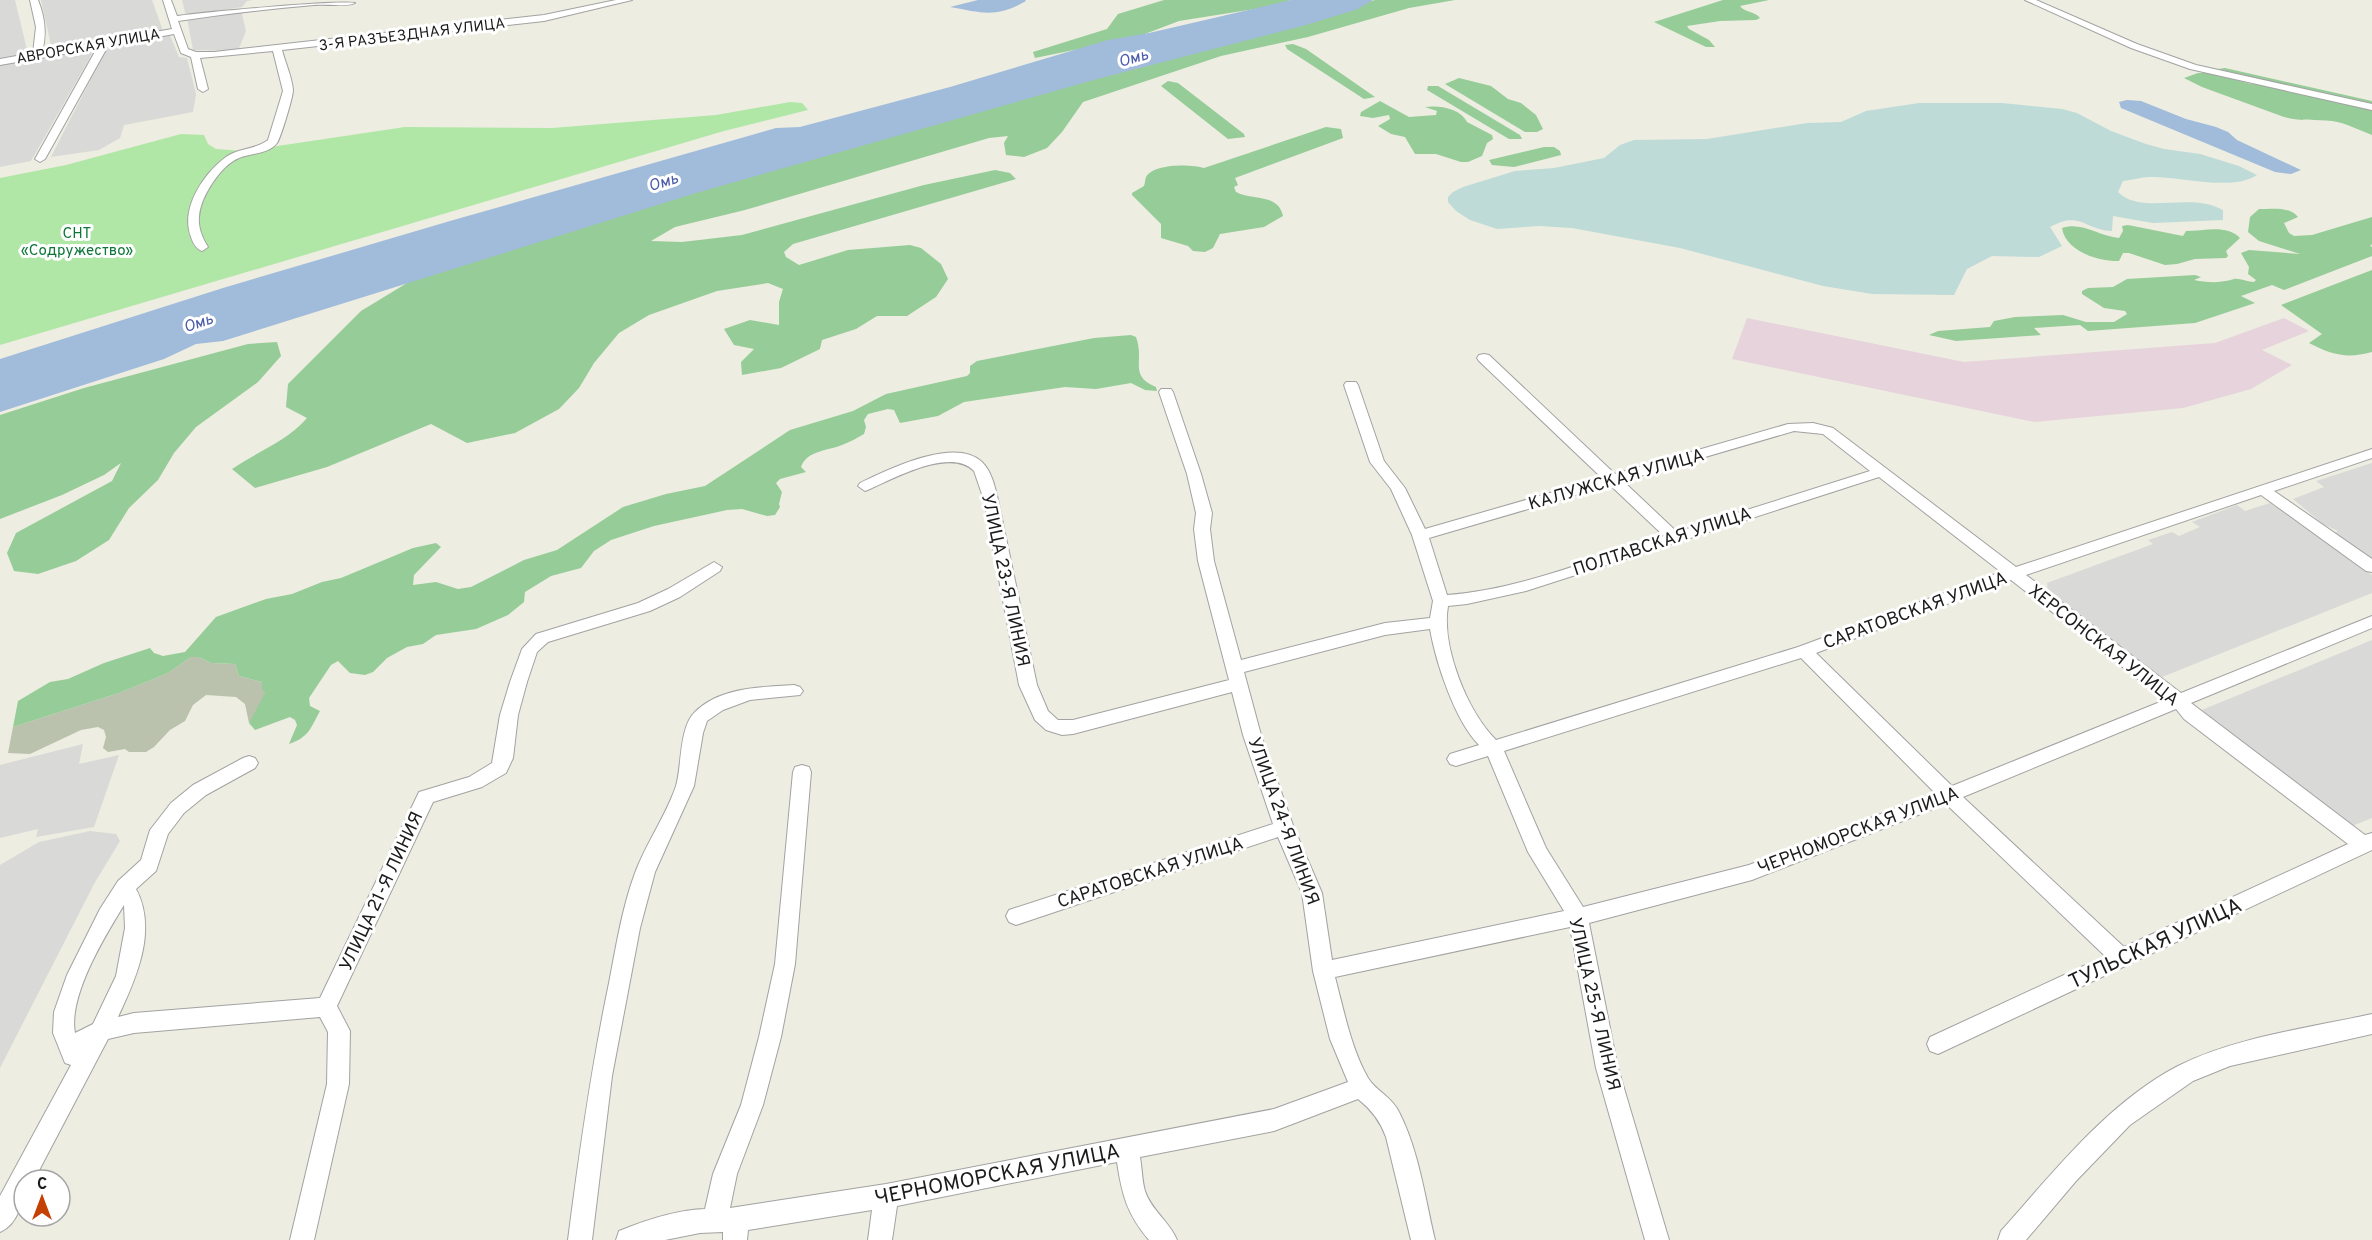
<svg xmlns="http://www.w3.org/2000/svg" width="2372" height="1240" font-family="Overpass,sans-serif">
  <rect width="100%" height="100%" fill="#edede1"/>
  <g fill="#d9d9d8">
    <path d="M 0,0 L 15,0 L 28,54 L 0,59 Z"/>
    <path d="M 41,0 L 152,0 L 163,31 L 52,50 Z"/>
    <path d="M 182,0 L 253,0 L 247,1 L 242,7 L 186,16 Z"/>
    <path d="M 241,10 L 246,31 L 238,51 L 193,50 L 187,18 Z"/>
    <path d="M 169,33 L 179,57 L 187,58 L 196,94 L 193,112 L 124,125 L 120,138 L 99,150 L 51,157 L 108,45 Z"/>
    <path d="M 96,47 L 31,161 L 0,167 L 0,65 Z"/>
    <path d="M 2372,463 L 2372,564 L 2334,533 L 2338,531 L 2323,524 L 2293,499 L 2324,487 L 2316,481 Z"/>
    <path d="M 2270,503 L 2372,575 L 2372,593 L 2162,677 L 2048,592 L 2047,583 L 2153,544 L 2148,540 L 2172,532 L 2179,536 L 2200,527 L 2192,522 L 2237,505 L 2245,511 Z"/>
    <path d="M 2372,640 L 2372,818 L 2350,827 L 2197,712 Z"/>
    <path d="M 83,744 L 79,764 L 119,755 L 94,827 L 36,837 L 38,829 L 0,838 L 0,765 Z"/>
    <path d="M 90,831 L 116,834 L 120,841 L 94,884 L 0,1068 L 0,865 L 39,842 Z"/>
  </g>
  <path fill="#e6d3dc" d="M 1747,318 L 1964,362 L 2215,343 L 2284,318 L 2309,331 L 2262,350 L 2292,365 L 2251,389 L 2183,408 L 2034,422 L 1732,359 Z"/>
  <path fill="#bac1ad" d="M 191,657 L 199,657 L 211,663 L 235,664 L 239,676 L 262,682 L 265,693 L 264,699 L 249,723 L 245,704 L 236,697 L 206,695 L 193,705 L 185,721 L 170,730 L 154,747 L 146,752 L 129,752 L 125,749 L 108,752 L 103,748 L 106,737 L 104,730 L 98,727 L 81,730 L 30,754 L 8,753 L 13,727 L 119,693 L 168,673 Z"/>
  <path fill="#b1e7a6" d="M 790,102 L 802,103 L 808,110 L 724,131 L 0,345 L 0,178 L 66,165 L 181,134 L 204,135 L 208,144 L 216,149 L 244,151 L 405,127 L 552,128 L 716,115 Z"/>
  <g fill="#96cc97">
    <path d="M 1164,0 L 1291,0 L 1273,6 L 1179,21 L 1137,37 L 1035,58 L 1033,52 L 1107,29 L 1118,14 Z"/>
    <path d="M 1375,0 L 1455,0 L 1409,8 L 1308,37 L 1221,56 L 1083,102 L 1062,132 L 1047,148 L 1024,157 L 1006,155 L 1004,143 L 1008,136 L 989,138 L 745,210 L 675,227 L 651,241 L 682,242 L 742,235 L 924,185 L 995,170 L 1010,173 L 1016,179 L 793,244 L 784,252 L 786,257 L 799,265 L 848,250 L 910,245 L 921,248 L 941,264 L 948,279 L 936,297 L 907,316 L 877,316 L 856,329 L 822,340 L 820,349 L 781,368 L 742,375 L 741,362 L 754,349 L 734,345 L 724,329 L 750,320 L 779,325 L 779,302 L 783,289 L 768,283 L 717,291 L 649,315 L 619,333 L 594,363 L 579,388 L 559,409 L 515,433 L 467,443 L 431,424 L 327,467 L 255,488 L 232,469 C 258,451 286,442 307,418 L 286,407 L 288,384 L 361,311 L 430,269 L 499,245 Z"/>
    <path d="M 1723,0 L 1769,0 L 1740,6 C 1745,13 1755,11 1760,18 L 1756,20 L 1720,21 L 1687,26 L 1689,29 L 1709,40 L 1715,47 L 1706,47 L 1654,22 Z"/>
    <path d="M 1293,44 L 1306,49 L 1375,97 L 1364,99 L 1287,49 L 1285,45 Z"/>
    <path d="M 2225,68 L 2372,101 L 2372,105 L 2218,69 Z"/>
    <path d="M 2198,73 L 2211,73 L 2251,84 L 2274,85 L 2372,108 L 2372,135 C 2359,130 2346,123 2332,121 C 2315,119 2300,122 2284,117 L 2202,87 L 2184,78 Z"/>
    <path d="M 1459,78 L 1491,86 L 1508,99 L 1521,103 L 1536,115 L 1543,129 L 1537,132 L 1525,132 L 1445,84 Z"/>
    <path d="M 1168,81 L 1178,83 L 1244,134 L 1245,137 L 1228,139 L 1161,86 Z"/>
    <path d="M 1428,86 L 1438,86 L 1520,135 L 1522,139 L 1509,139 L 1427,90 Z"/>
    <path d="M 1380,101 L 1409,117 L 1436,115 L 1437,111 L 1425,107 C 1439,105 1460,108 1467,122 L 1492,135 L 1493,139 L 1487,143 L 1482,156 L 1468,162 L 1461,162 L 1436,154 L 1415,154 L 1405,137 L 1391,134 L 1378,126 L 1390,119 L 1389,115 L 1373,118 L 1360,116 L 1361,112 Z"/>
    <path d="M 1326,127 L 1341,129 L 1343,138 L 1235,178 L 1238,185 L 1234,187 L 1236,192 C 1253,201 1278,193 1283,216 L 1264,227 L 1220,234 L 1213,248 L 1205,252 L 1193,251 L 1188,246 L 1161,238 L 1161,224 L 1132,195 L 1132,193 L 1144,186 C 1145,183 1145,180 1146,177 C 1154,163 1191,164 1204,168 Z"/>
    <path d="M 1544,147 L 1554,147 L 1560,151 L 1561,155 L 1514,167 L 1492,165 L 1489,160 Z"/>
    <path d="M 2259,209 C 2272,209 2289,206 2298,217 L 2284,223 L 2289,233 L 2294,236 L 2312,235 L 2372,217 L 2372,244 L 2370,246 L 2372,247 L 2372,256 L 2284,290 L 2272,285 L 2241,296 L 2255,303 L 2195,323 L 2088,331 L 2080,325 L 2034,328 L 2041,335 L 1956,341 L 1929,335 L 1938,331 L 1990,327 L 1994,321 L 2015,317 L 2063,315 L 2086,322 L 2114,322 L 2127,314 L 2125,311 L 2104,308 L 2082,294 L 2082,291 L 2088,288 L 2113,287 L 2127,279 L 2195,275 L 2201,277 L 2194,280 C 2208,283 2221,283 2234,279 C 2239,278 2248,282 2254,282 L 2256,280 L 2248,274 L 2249,267 L 2241,253 L 2249,250 L 2300,254 L 2259,241 L 2248,232 L 2250,217 Z"/>
    <path d="M 2128,225 L 2183,236 L 2186,231 C 2204,231 2227,224 2240,238 L 2226,251 L 2228,256 L 2226,258 L 2195,259 L 2177,264 L 2165,265 L 2129,253 L 2123,253 L 2119,261 C 2099,262 2065,251 2062,228 C 2081,221 2099,236 2119,238 L 2123,231 L 2122,226 Z"/>
    <path d="M 2372,270 L 2372,352 C 2347,359 2332,355 2309,343 L 2322,334 L 2281,305 Z"/>
    <path d="M 1131,335 L 1136,337 C 1145,361 1128,375 1156,387 L 1157,391 L 1145,390 L 1131,383 L 1096,389 L 1065,387 L 964,402 L 938,416 L 900,423 L 894,410 L 888,409 L 868,414 L 864,420 L 866,427 L 864,434 C 857,438 850,442 842,445 C 828,451 807,450 801,467 L 806,472 L 780,479 L 776,483 L 782,492 L 779,504 L 780,507 L 775,515 L 767,516 L 742,509 L 727,510 L 654,526 L 611,540 L 594,551 L 581,568 L 551,576 L 525,592 L 524,602 L 508,615 L 476,629 L 436,635 L 423,644 L 407,647 L 387,658 L 373,672 L 365,675 L 350,673 L 338,661 L 331,665 L 309,698 L 310,706 L 320,711 C 310,729 309,737 289,744 L 297,725 L 295,720 L 290,717 L 255,730 L 249,723 L 265,693 L 262,689 L 262,682 L 239,676 L 235,664 L 211,663 L 199,657 L 191,657 L 168,673 L 119,693 L 13,727 L 18,701 L 50,682 L 68,679 L 104,663 L 150,648 L 154,653 L 163,656 L 185,652 L 216,617 L 266,599 L 292,594 L 322,582 L 341,578 L 413,548 L 436,543 L 441,547 L 414,575 L 413,585 L 436,582 L 458,589 L 471,587 L 524,560 L 557,550 L 623,507 L 666,494 L 705,486 L 790,430 L 853,411 L 886,394 L 967,376 L 970,373 L 970,366 L 977,361 L 1094,338 Z"/>
    <path d="M 277,342 L 281,356 L 258,382 L 196,427 L 174,453 L 158,480 L 129,508 L 109,540 L 76,561 L 38,574 L 14,571 L 7,553 L 16,533 L 112,481 L 121,463 L 104,475 L 62,495 L 0,519 L 0,415 L 84,388 L 248,344 Z"/>
  </g>
  <path fill="#bedbd7" d="M 1919,103 L 2002,103 L 2062,109 L 2077,113 L 2111,131 L 2146,144 L 2164,149 L 2200,154 L 2239,166 L 2257,175 C 2232,192 2180,176 2150,177 C 2141,177 2132,180 2123,181 L 2118,192 C 2142,216 2190,191 2223,210 L 2223,220 L 2153,223 L 2113,216 L 2112,231 C 2085,230 2080,210 2050,227 L 2062,246 L 2039,257 L 1992,256 L 1967,269 L 1954,295 L 1872,294 L 1823,286 L 1680,248 L 1572,228 L 1539,226 L 1497,229 L 1470,220 L 1456,211 L 1448,202 L 1448,197 L 1453,192 L 1463,187 L 1515,171 L 1554,168 L 1604,158 L 1620,145 L 1634,140 L 1707,139 L 1807,123 L 1841,122 L 1866,111 Z"/>
  <g fill="#a1bbdb">
    <path d="M 978,0 L 1025,0 L 1026,1 C 996,18 983,13 950,7 Z"/>
    <path d="M 1291,0 L 1373,0 L 1358,9 L 1306,25 L 1090,81 L 696,193 L 223,341 L 196,344 L 164,359 L 0,412 L 0,359 L 223,288 L 450,221 L 776,128 L 800,127 L 950,87 L 1108,40 L 1149,33 Z"/>
    <path d="M 2127,100 L 2141,101 L 2186,119 L 2216,127 L 2228,132 L 2237,140 L 2301,170 L 2291,174 L 2275,172 L 2121,108 L 2119,102 Z"/>
  </g>
  <g fill="none" stroke-linecap="round" stroke-linejoin="round">
    <g stroke="#a2a2a2" stroke-width="2">
      <g id="minor">
        <path d="M 30,0 L 38,0 C 45,17 47,34 42,52 L 172,29 L 163,0 L 171,0 L 177,16 C 205,12 337,0 355,3 C 349,7 324,4 314,5 C 268,9 224,14 178,21 L 188,49 L 196,52 L 214,52 L 544,15 L 616,0 L 632,0 L 544,21 L 282,50 C 285,62 292,77 293,90 C 293,97 281,137 277,143 C 269,154 251,153 239,158 C 221,165 200,197 199,217 C 198,227 202,238 208,247 L 202,251 C 196,249 193,243 191,237 C 180,209 203,174 226,157 C 238,148 255,150 268,140 L 283,91 L 273,51 L 200,58 L 208,89 L 203,92 L 198,89 L 191,57 L 181,53 L 174,34 L 108,46 L 45,159 L 40,162 L 35,159 L 97,48 L 0,65 L 0,59 L 33,53 L 36,27 Z"/>
        <path d="M 2025,0 L 2036,0 L 2137,44 L 2196,65 L 2372,104 L 2372,110 L 2190,69 L 2131,48 Z"/>
        <path d="M 1484,354 L 1489,355 L 1615,474 L 1788,424 L 1813,423 L 1833,428 L 2016,567 L 2372,449 L 2372,458 L 2274,491 L 2372,559 L 2372,572 L 2366,571 L 2261,495 L 2026,575 L 2181,693 L 2372,616 L 2372,628 L 2191,703 L 2365,835 L 2372,833 L 2372,850 L 1938,1054 L 1930,1051 L 1927,1044 L 1930,1037 L 2105,956 L 1946,804 L 1752,880 L 1589,923 L 1618,1068 L 1669,1240 L 1645,1240 L 1596,1068 L 1570,927 L 1335,977 C 1344,1011 1351,1048 1368,1078 C 1376,1091 1392,1097 1399,1112 C 1419,1151 1425,1198 1435,1240 L 1411,1240 L 1386,1137 C 1380,1121 1372,1110 1358,1099 L 1274,1131 L 1140,1157 C 1142,1168 1142,1181 1145,1191 C 1151,1210 1170,1222 1177,1240 L 1149,1240 C 1127,1214 1122,1195 1117,1162 L 897,1206 L 892,1240 L 868,1240 L 872,1210 L 748,1230 L 747,1240 L 723,1240 L 723,1232 L 700,1233 L 665,1240 L 616,1240 L 619,1231 C 646,1220 676,1210 705,1209 L 713,1174 L 741,1105 L 759,1037 L 775,964 L 793,772 L 795,767 L 802,765 L 809,767 L 811,772 L 795,964 L 781,1037 L 763,1105 L 737,1174 L 730,1208 L 886,1184 L 1274,1109 L 1348,1082 L 1330,1039 L 1313,971 L 1302,893 L 1278,837 L 1016,925 L 1009,922 L 1006,916 L 1009,910 L 1273,824 L 1243,735 L 1232,692 L 1073,734 L 1062,735 L 1046,730 L 1035,720 L 1019,685 L 984,500 L 974,471 C 951,447 895,478 870,489 L 865,491 L 858,486 L 860,483 C 887,470 955,436 982,462 C 992,472 995,487 998,500 L 1037,685 L 1048,711 L 1058,720 L 1073,720 L 1229,680 L 1198,561 L 1194,529 L 1196,513 L 1187,474 L 1159,392 L 1161,389 L 1171,389 L 1173,392 L 1201,474 L 1212,513 L 1210,529 L 1214,561 L 1241,660 L 1385,623 L 1430,618 L 1433,601 L 1412,535 L 1391,489 L 1370,462 L 1344,385 L 1346,382 L 1356,382 L 1358,385 L 1384,461 L 1405,488 L 1425,529 L 1602,478 L 1479,361 L 1477,358 L 1479,355 ZM 1794,431 L 1823,434 L 1870,471 L 1677,532 L 1623,481 ZM 1879,477 L 2001,572 L 1798,647 L 1496,740 C 1467,711 1441,646 1448,606 L 1467,604 L 1526,591 ZM 1610,485 L 1664,536 C 1595,558 1519,590 1447,595 L 1429,538 ZM 2011,580 L 2165,700 L 1952,786 L 1816,653 ZM 1430,629 C 1436,663 1455,721 1479,745 L 1450,754 L 1447,759 L 1450,764 L 1456,766 L 1488,756 L 1528,852 L 1564,911 L 1332,960 L 1322,893 L 1294,828 L 1261,735 L 1244,672 L 1385,635 ZM 1801,658 L 1935,793 L 1749,865 L 1583,907 L 1546,848 L 1504,751 ZM 2176,709 L 2184,719 L 2348,844 L 2124,947 L 1963,797 Z"/>
        <path d="M 714,562 L 722,567 L 720,571 L 680,597 L 650,611 L 548,642 L 537,652 L 527,682 L 518,715 L 513,758 L 506,773 L 482,787 L 433,802 L 337,1006 L 350,1031 L 349,1084 L 314,1240 L 290,1240 L 327,1084 L 328,1032 L 320,1017 L 134,1033 L 108,1039 L 34,1180 L 24,1180 C 24,1199 19,1224 0,1232 L 0,1196 L 71,1065 L 65,1063 L 53,1033 L 54,1012 L 67,975 L 100,909 L 118,881 L 141,860 L 150,830 L 171,803 L 193,785 L 243,758 L 249,756 L 255,758 L 258,763 L 255,768 L 206,795 L 184,813 L 168,834 L 156,871 L 136,889 C 158,930 136,979 118,1017 L 134,1013 L 320,998 L 419,792 L 469,777 L 492,763 L 500,715 L 510,682 L 522,649 L 536,634 L 638,603 L 668,589 ZM 124,905 L 125,928 L 116,976 L 93,1024 L 75,1033 C 68,996 105,936 124,905 Z"/>
        <path d="M 794,685 L 800,687 L 803,691 L 800,695 L 750,700 L 723,710 L 707,721 L 703,733 L 694,786 L 655,872 L 640,928 L 612,1076 L 592,1240 L 568,1240 C 579,1154 591,1069 609,983 C 616,947 622,908 635,873 C 646,843 666,816 676,786 C 682,766 679,727 695,712 C 720,687 761,687 794,685 Z"/>
        <path d="M 2372,1014 L 2372,1034 L 2230,1066 L 2193,1081 L 2130,1125 L 2076,1181 L 2026,1240 L 1998,1240 L 2001,1231 C 2053,1173 2107,1103 2178,1066 C 2235,1037 2309,1028 2372,1014 Z"/>
      </g>
    </g>
    <use href="#minor" fill="#fff" fill-rule="evenodd"/>
  </g>
  <g text-anchor="middle" stroke-width="6" stroke-linejoin="round" paint-order="stroke">
    <g font-size="15" fill="#1b1b1b" stroke="#fff">
      <text transform="translate(412 34) rotate(-7)" y="5">3-Я РАЗЪЕЗДНАЯ УЛИЦА</text>
      <text transform="translate(88 46) rotate(-10)" y="5">АВРОРСКАЯ УЛИЦА</text>
    </g>
    <g font-size="15" fill="#0d7638" stroke="#fff">
      <text x="77" y="238">СНТ<tspan x="77" dy="17">«Содружество»</tspan></text>
    </g>
    <g font-size="16" font-style="italic" fill="#4a5ba9" stroke="#fff">
      <text transform="translate(1133 57) rotate(-16)" y="6">Омь</text>
      <text transform="translate(663 181) rotate(-17)" y="6">Омь</text>
      <text transform="translate(198 322) rotate(-19)" y="6">Омь</text>
    </g>
    <g font-size="18" fill="#1b1b1b" stroke="#fff">
      <text transform="translate(1616 479) rotate(-16)" y="6">КАЛУЖСКАЯ УЛИЦА</text>
      <text transform="translate(1662 541) rotate(-18)" y="6">ПОЛТАВСКАЯ УЛИЦА</text>
      <text transform="translate(1006 580) rotate(78)" y="6">УЛИЦА 23-Я ЛИНИЯ</text>
      <text transform="translate(1915 610) rotate(-20)" y="6">САРАТОВСКАЯ УЛИЦА</text>
      <text transform="translate(2104 645) rotate(38)" y="6">ХЕРСОНСКАЯ УЛИЦА</text>
      <text transform="translate(1284 821) rotate(70)" y="6">УЛИЦА 24-Я ЛИНИЯ</text>
      <text transform="translate(1858 830) rotate(-21)" y="6">ЧЕРНОМОРСКАЯ УЛИЦА</text>
      <text transform="translate(1150 872) rotate(-18)" y="6">САРАТОВСКАЯ УЛИЦА</text>
      <text transform="translate(381 891) rotate(-65)" y="6">УЛИЦА 21-Я ЛИНИЯ</text>
      <text transform="translate(1595 1004) rotate(77)" y="6">УЛИЦА 25-Я ЛИНИЯ</text>
    </g>
    <g font-size="21" fill="#1b1b1b" stroke="#fff">
      <text transform="translate(2155 943) rotate(-25)" y="7">ТУЛЬСКАЯ УЛИЦА</text>
      <text transform="translate(997 1174) rotate(-11)" y="7">ЧЕРНОМОРСКАЯ УЛИЦА</text>
    </g>
  </g>
  <g transform="translate(42 1198)"><circle r="28" fill="#ffffff" stroke="#a4a4a4" stroke-width="1.5"/>
  <path d="M0-4.5L10 22L0 15L-10 22Z" fill="#c44103"/>
  <text y="-9" font-size="16" font-weight="bold" text-anchor="middle" fill="#1b1b1b">С</text>
  </g>
</svg>
